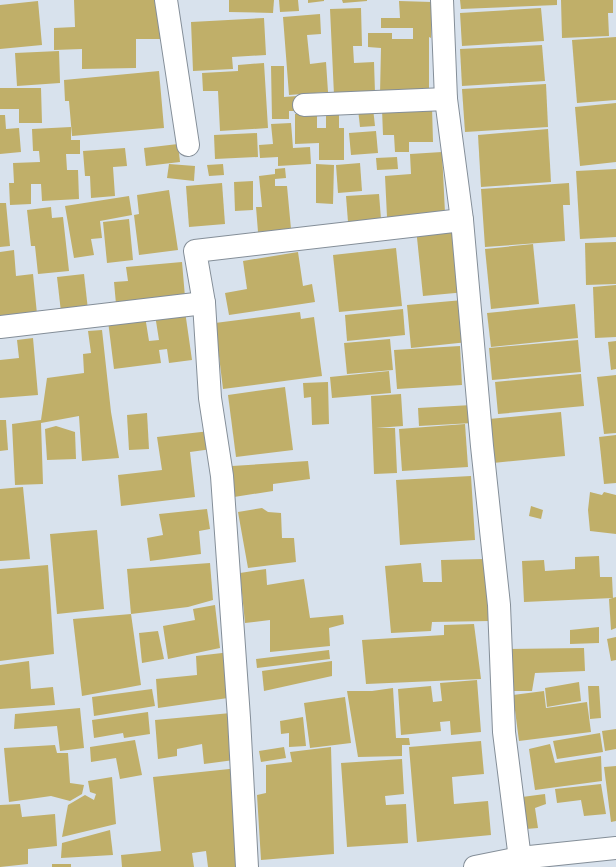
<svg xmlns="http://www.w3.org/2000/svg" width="616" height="867" font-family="Commissioner,sans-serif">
  <rect width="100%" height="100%" fill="#d8e2ed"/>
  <g fill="#c0af69">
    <path d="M 74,0 L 160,0 L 161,39 L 136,39 L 136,68 L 82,69 L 82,49 L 54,50 L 54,28 L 75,27 Z"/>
    <path d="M 229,0 L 274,0 L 273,13 L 229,12 Z"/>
    <path d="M 279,0 L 298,0 L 299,11 L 280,12 Z"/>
    <path d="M 308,0 L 324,0 L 324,1 L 308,3 Z"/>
    <path d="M 342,0 L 367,0 L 367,1 L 343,3 Z"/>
    <path d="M 460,0 L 557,0 L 557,5 L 461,9 Z"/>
    <path d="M 561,0 L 613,0 L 613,13 L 608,13 L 609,36 L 562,38 Z"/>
    <path d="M 38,1 L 42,45 L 0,49 L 0,5 Z"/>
    <path d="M 399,1 L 432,2 L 431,38 L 429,37 L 429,95 L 380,94 L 381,48 L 368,47 L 368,33 L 392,33 L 392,39 L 413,39 L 413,28 L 381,28 L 381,18 L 400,18 Z"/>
    <path d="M 361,8 L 362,46 L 353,46 L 354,63 L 374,62 L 375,93 L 334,95 L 330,9 Z"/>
    <path d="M 541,8 L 544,41 L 462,46 L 460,13 Z"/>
    <path d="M 320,14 L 321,34 L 307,35 L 310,64 L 326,62 L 328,92 L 289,95 L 283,17 Z"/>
    <path d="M 264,18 L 266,55 L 232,57 L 233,69 L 193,71 L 191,22 Z"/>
    <path d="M 616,37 L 616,100 L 577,103 L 572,40 Z"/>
    <path d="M 542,45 L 545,81 L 462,86 L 460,49 Z"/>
    <path d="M 59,51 L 60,83 L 17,86 L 15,53 Z"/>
    <path d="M 264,63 L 268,128 L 220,131 L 218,91 L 203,91 L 202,73 L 238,71 L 238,65 Z"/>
    <path d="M 271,66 L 284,66 L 284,97 L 297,96 L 298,111 L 289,111 L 289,119 L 272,119 Z"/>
    <path d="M 159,71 L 164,128 L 72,136 L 69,101 L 65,101 L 64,80 Z"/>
    <path d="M 546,84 L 548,127 L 465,132 L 462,89 Z"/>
    <path d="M 0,88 L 41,88 L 42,123 L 19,123 L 19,109 L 0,109 Z"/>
    <path d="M 616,103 L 616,162 L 580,166 L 575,107 Z"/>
    <path d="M 432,107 L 433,142 L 409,142 L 409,152 L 395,152 L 394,135 L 383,135 L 382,109 Z"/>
    <path d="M 373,108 L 375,126 L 360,127 L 358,109 Z"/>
    <path d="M 326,113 L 339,113 L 339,128 L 344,128 L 344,160 L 319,160 L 319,143 L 295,144 L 295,114 L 317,114 L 317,128 L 326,128 Z"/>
    <path d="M 0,115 L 5,115 L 6,129 L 19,128 L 21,152 L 0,154 Z"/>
    <path d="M 291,123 L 293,148 L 310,147 L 311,164 L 278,166 L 278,157 L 260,158 L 259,145 L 273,144 L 271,124 Z"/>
    <path d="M 71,127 L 71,140 L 80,140 L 80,154 L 66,154 L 67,170 L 78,170 L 79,199 L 42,201 L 41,184 L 31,184 L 31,204 L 10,205 L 9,183 L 14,183 L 13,163 L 40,162 L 39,151 L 33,151 L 32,129 Z"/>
    <path d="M 548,129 L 551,182 L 481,187 L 478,135 Z"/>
    <path d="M 376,131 L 378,153 L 351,155 L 349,133 Z"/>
    <path d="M 257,133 L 258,157 L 215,159 L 214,135 Z"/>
    <path d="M 178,144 L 180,162 L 146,166 L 144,148 Z"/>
    <path d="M 125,148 L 127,166 L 113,167 L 115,196 L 91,198 L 90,176 L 85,176 L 83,151 Z"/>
    <path d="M 442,152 L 445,213 L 387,217 L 385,176 L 411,174 L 410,154 Z"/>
    <path d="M 397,157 L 398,169 L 377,170 L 376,158 Z"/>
    <path d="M 360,163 L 362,191 L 338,193 L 336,165 Z"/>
    <path d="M 169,164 L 195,166 L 194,181 L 167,178 Z"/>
    <path d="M 223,164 L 224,175 L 209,176 L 207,165 Z"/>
    <path d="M 316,164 L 334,165 L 333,204 L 316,203 Z"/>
    <path d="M 285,168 L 286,178 L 275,179 L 275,186 L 287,186 L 291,229 L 258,232 L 256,207 L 262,207 L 259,176 L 275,174 L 275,169 Z"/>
    <path d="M 616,169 L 616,237 L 580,239 L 576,171 Z"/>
    <path d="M 253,181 L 253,210 L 235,211 L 234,182 Z"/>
    <path d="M 222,183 L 225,224 L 189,227 L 186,186 Z"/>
    <path d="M 569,183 L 570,205 L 563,205 L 565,241 L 485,247 L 481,189 Z"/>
    <path d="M 169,190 L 178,250 L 139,255 L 134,215 L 139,214 L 137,195 Z"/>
    <path d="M 379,194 L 381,219 L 348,222 L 346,196 Z"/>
    <path d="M 129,196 L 132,215 L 100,221 L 102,238 L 91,239 L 94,255 L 74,258 L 65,206 Z"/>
    <path d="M 0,203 L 6,203 L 10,246 L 0,247 Z"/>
    <path d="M 51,207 L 52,218 L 63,217 L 69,271 L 38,274 L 35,246 L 31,246 L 27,210 Z"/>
    <path d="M 129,219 L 133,260 L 107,263 L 103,222 Z"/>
    <path d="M 460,223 L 466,292 L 423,296 L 416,228 Z"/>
    <path d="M 616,242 L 616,284 L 586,285 L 585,243 Z"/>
    <path d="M 533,244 L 539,304 L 491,309 L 485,249 Z"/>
    <path d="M 396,248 L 402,306 L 339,312 L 333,255 Z"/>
    <path d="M 14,250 L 16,276 L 33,274 L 37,314 L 0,317 L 0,252 Z"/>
    <path d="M 298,252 L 303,286 L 312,284 L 315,302 L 229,315 L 225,293 L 247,289 L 243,261 Z"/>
    <path d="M 182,262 L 185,297 L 116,304 L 114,282 L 128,281 L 126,267 Z"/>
    <path d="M 84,274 L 88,310 L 61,312 L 57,277 Z"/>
    <path d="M 616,285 L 616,337 L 595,338 L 593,287 Z"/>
    <path d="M 463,300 L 468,342 L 411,348 L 407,305 Z"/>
    <path d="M 575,304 L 578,338 L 491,347 L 487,313 Z"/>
    <path d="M 403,309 L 405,335 L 347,341 L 345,315 Z"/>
    <path d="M 185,311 L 192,360 L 169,363 L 167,349 L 159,350 L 161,363 L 114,369 L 108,321 L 145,316 L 149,341 L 159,340 L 155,315 Z"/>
    <path d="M 300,312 L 301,319 L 314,317 L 322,376 L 223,389 L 215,323 Z"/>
    <path d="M 102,330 L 111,412 L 119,458 L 82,461 L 79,416 L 41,423 L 43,484 L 15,485 L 12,424 L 41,420 L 47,378 L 84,373 L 83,354 L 91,353 L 88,331 Z"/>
    <path d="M 33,338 L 38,395 L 0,398 L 0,360 L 19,358 L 17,340 Z"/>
    <path d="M 390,339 L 393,370 L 347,374 L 344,343 Z"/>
    <path d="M 578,340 L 581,372 L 492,380 L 489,348 Z"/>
    <path d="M 616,341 L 616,369 L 611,370 L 608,342 Z"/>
    <path d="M 460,346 L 462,385 L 397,389 L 394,350 Z"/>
    <path d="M 389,371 L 391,393 L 332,398 L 330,377 Z"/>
    <path d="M 581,374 L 584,406 L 498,414 L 495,382 Z"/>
    <path d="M 616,375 L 616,433 L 604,434 L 597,377 Z"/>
    <path d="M 328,382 L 329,424 L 312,425 L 311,397 L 304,398 L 303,383 Z"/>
    <path d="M 285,387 L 293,450 L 236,457 L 228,395 Z"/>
    <path d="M 401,394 L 403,426 L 376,428 L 395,428 L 397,473 L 374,474 L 371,396 Z"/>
    <path d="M 472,405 L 473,423 L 419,426 L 418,408 Z"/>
    <path d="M 561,412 L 565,456 L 493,463 L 489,419 Z"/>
    <path d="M 147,413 L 149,449 L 129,450 L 127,415 Z"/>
    <path d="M 0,420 L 6,420 L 8,450 L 0,451 Z"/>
    <path d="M 465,424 L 468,467 L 402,471 L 399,429 Z"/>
    <path d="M 56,426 L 75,432 L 76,459 L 47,460 L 45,429 Z"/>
    <path d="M 210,431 L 212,449 L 190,452 L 195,497 L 121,506 L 118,475 L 162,470 L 157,437 Z"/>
    <path d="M 616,435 L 616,483 L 604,484 L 599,437 Z"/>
    <path d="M 308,461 L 310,479 L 273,484 L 273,491 L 234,497 L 232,466 Z"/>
    <path d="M 471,476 L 475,540 L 400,545 L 396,480 Z"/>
    <path d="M 23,487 L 30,559 L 0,561 L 0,489 Z"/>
    <path d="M 590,492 L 602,495 L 604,492 L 616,495 L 616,534 L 590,531 L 588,510 Z"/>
    <path d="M 531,506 L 543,510 L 541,519 L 529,516 Z"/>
    <path d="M 262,508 L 268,512 L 281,513 L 282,538 L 294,538 L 296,562 L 248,568 L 238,512 Z"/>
    <path d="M 207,509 L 210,529 L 199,531 L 201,554 L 150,561 L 147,538 L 163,535 L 159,514 Z"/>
    <path d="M 97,530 L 104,609 L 57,614 L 50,534 Z"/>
    <path d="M 599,556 L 600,577 L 612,577 L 613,598 L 524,602 L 522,561 L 544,560 L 545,571 L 575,569 L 575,557 Z"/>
    <path d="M 484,559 L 489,621 L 432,622 L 431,631 L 391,633 L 385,566 L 421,563 L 423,582 L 442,582 L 441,560 Z"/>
    <path d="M 210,563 L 213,600 L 188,607 L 131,614 L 127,569 Z"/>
    <path d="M 48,565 L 54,654 L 0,661 L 0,569 Z"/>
    <path d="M 266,569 L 267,585 L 304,579 L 310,618 L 343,615 L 344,624 L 329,628 L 330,646 L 270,652 L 270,620 L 245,623 L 240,573 Z"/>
    <path d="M 616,597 L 616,628 L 611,630 L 609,599 Z"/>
    <path d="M 215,605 L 220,648 L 168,659 L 163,626 L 195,620 L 193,609 Z"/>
    <path d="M 131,614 L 141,685 L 82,696 L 73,619 Z"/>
    <path d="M 474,624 L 481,679 L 366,684 L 362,640 L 444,635 L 444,625 Z"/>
    <path d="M 599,627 L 599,643 L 570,644 L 570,630 Z"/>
    <path d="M 158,631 L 164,659 L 142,663 L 139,633 Z"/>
    <path d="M 616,637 L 616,660 L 611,661 L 607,639 Z"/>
    <path d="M 584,648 L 585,671 L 535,673 L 532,691 L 509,691 L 508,649 Z"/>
    <path d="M 329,650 L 330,659 L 257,668 L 256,659 Z"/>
    <path d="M 231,652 L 234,666 L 224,667 L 228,698 L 158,708 L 156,679 L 197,675 L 196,656 Z"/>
    <path d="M 29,661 L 31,689 L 53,687 L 55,705 L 0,709 L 0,665 Z"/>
    <path d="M 332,661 L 332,676 L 264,691 L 262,671 Z"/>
    <path d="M 477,680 L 481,732 L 451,735 L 450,721 L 440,722 L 441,731 L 401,735 L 398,689 L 431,686 L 433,702 L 442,701 L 440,683 Z"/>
    <path d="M 579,682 L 581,701 L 547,707 L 545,688 Z"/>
    <path d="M 588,686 L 599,686 L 601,718 L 590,719 Z"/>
    <path d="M 393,688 L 396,738 L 409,738 L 410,745 L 402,745 L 402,756 L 358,757 L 347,691 L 372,691 Z"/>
    <path d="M 152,689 L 155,706 L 94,716 L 92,697 Z"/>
    <path d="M 544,691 L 546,708 L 587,702 L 591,732 L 519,741 L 513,695 Z"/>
    <path d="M 345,697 L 351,743 L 310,748 L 304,703 Z"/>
    <path d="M 80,708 L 84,748 L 60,751 L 57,726 L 14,729 L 15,714 Z"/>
    <path d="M 148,712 L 150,734 L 124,738 L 123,733 L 94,738 L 92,720 Z"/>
    <path d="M 231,713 L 234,760 L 204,764 L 202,744 L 177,749 L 177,756 L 158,759 L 155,720 Z"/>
    <path d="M 303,717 L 306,746 L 289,747 L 289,733 L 281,734 L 280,721 Z"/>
    <path d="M 616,729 L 616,749 L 605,751 L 602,731 Z"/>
    <path d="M 600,733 L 603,752 L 557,759 L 553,741 Z"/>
    <path d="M 135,740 L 142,775 L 120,779 L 116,758 L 91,762 L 90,747 Z"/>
    <path d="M 481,741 L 484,774 L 452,777 L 454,804 L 488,801 L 491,835 L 417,842 L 409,747 Z"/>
    <path d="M 550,744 L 555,763 L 601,756 L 602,781 L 535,790 L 529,749 Z"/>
    <path d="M 55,745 L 57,753 L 68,753 L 70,783 L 84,785 L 82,794 L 70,801 L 51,796 L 9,802 L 4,748 Z"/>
    <path d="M 284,747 L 286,758 L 261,762 L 259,751 Z"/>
    <path d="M 331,747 L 334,854 L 261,860 L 257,795 L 266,793 L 266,765 L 292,762 L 290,752 Z"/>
    <path d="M 402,759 L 404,794 L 385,796 L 386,805 L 406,804 L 408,843 L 347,847 L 341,763 Z"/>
    <path d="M 616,766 L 616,821 L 611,822 L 604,767 Z"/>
    <path d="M 239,768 L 241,867 L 208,867 L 206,851 L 192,853 L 194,867 L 122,867 L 121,855 L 161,851 L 153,777 Z"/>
    <path d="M 112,777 L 116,824 L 62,837 L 68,805 L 85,795 L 94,800 L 96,794 L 90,792 L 88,781 Z"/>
    <path d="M 601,784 L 606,814 L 584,816 L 581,800 L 557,803 L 555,789 Z"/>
    <path d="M 545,794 L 546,804 L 535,808 L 538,828 L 526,829 L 522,797 Z"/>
    <path d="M 20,804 L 22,817 L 55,814 L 57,846 L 28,849 L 28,864 L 0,867 L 0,805 Z"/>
    <path d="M 110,830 L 113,855 L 61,858 L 62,843 Z"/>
    <rect x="52" y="864" width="19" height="3"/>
  </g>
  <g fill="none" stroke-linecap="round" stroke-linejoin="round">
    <g stroke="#848e98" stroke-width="24">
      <g id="minor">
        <path d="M 166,0 L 188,145"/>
        <path d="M 442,0 L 446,99 L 462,220 L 482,446 L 499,605 L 504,732 L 521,867"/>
        <path d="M 304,105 L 446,99"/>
        <path d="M 0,327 L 204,303"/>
        <path d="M 247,867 L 239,718 L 222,476 L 210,398 L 204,303 L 195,251 L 462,220"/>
      </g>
    </g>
    <g stroke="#848e98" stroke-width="24">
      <path id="tertiary" d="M 475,867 L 520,858 L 616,848"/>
    </g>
    <use href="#minor" stroke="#fff" stroke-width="22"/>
    <use href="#tertiary" stroke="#fff" stroke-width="22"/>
  </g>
</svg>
